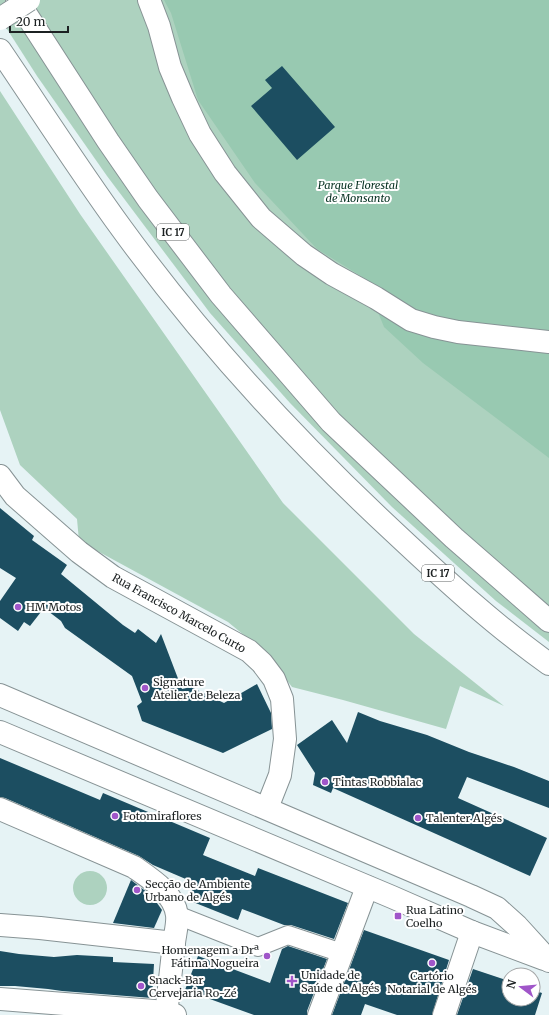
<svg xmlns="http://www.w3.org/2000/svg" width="549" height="1015" font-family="Merriweather,serif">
  <rect width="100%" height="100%" fill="#e6f3f5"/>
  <g fill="#add2bf">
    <path d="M 0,0 L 549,0 L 549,642 L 496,601 L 392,507 L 290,403 L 210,313 L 107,176 L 37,76 L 0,18 Z"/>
    <path d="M 0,91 L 80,214 L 283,503 L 414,634 L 504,706 L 460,686 L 446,729 L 343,700 L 292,687 L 267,654 L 228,622 L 79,541 L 77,519 L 20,465 L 0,410 Z"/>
    <circle cx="90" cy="888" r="17"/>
  </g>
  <path fill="#98c9b1" d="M 164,0 L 549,0 L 549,458 L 423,363 L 384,327 L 364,278 L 317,249 L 255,183 L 198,100 L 171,13 Z"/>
  <g fill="#1c4e61">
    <path d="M 282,66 L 335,127 L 297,160 L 251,106 L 272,88 L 265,80 Z"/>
    <path d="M 0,508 L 34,536 L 32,540 L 67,565 L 61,574 L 123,625 L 135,633 L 138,629 L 156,643 L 161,634 L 182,689 L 191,687 L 224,703 L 257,684 L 271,713 L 272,729 L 223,753 L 142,721 L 137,706 L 142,702 L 132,676 L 65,628 L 61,621 L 44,608 L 30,626 L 24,622 L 18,631 L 0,618 L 0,601 L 16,578 L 0,568 Z"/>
    <path d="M 358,712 L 380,721 L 427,735 L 469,752 L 514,767 L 549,781 L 549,808 L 467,777 L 458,798 L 547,838 L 530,876 L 333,788 L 331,793 L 313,785 L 315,773 L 297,745 L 332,720 L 347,743 Z"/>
    <path d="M 0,758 L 100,800 L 103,793 L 210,838 L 203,855 L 255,876 L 258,868 L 348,903 L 334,939 L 291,925 L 284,925 L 242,909 L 238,920 L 188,900 L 195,883 L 153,865 L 139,856 L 5,798 L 0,797 Z"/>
    <path d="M 131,880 L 152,896 L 162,910 L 154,928 L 113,923 Z"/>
    <path d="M 364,930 L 449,960 L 432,1015 L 397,1015 L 365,1004 L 361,1015 L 332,1015 Z"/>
    <path d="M 288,946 L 327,959 L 307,1011 L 307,1015 L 254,1015 L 185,990 L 198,956 L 270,983 L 282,949 Z"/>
    <path d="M 0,951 L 19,954 L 54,957 L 77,955 L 113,957 L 113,962 L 154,964 L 152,998 L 62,991 L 48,989 L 15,986 L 0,986 Z"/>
    <path d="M 473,969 L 509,981 L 509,999 L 533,999 L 533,990 L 542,993 L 535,1015 L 457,1015 Z"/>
  </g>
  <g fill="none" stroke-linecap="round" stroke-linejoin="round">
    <g stroke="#879395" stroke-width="20">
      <path id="pedestrian" d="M 177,915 L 258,947 L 288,935 L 342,953"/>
    </g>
    <g stroke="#879395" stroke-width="24">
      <g id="minor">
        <path d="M 149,0 L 159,26 L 170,67 L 183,98 L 200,134 L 225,173 L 261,218 L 304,255 L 332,274 L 376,298 L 411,320 L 434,327 L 458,332 L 549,342"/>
        <path d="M 0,476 L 15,496 L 79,552 L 113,577 L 227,639 L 249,651 L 262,663 L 274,679 L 282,699 L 285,739 L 280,775 L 267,808"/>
        <path d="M 0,809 L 134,867 C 151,879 174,893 177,915 C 178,923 175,934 174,943 L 40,928 L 0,925"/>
        <path d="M 0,999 L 167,1012 L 175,1015"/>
        <path d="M 166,1015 L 174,943"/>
        <path d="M 319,1015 L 367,887"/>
        <path d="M 444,1015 L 472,932"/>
      </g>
    </g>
    <g stroke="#879395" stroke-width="24">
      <g id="tertiary">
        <path d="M 0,695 L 471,896 L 497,908 L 517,926 L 549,961"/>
        <path d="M 0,732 L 392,897 L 472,932 L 544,959"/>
      </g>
    </g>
    <g stroke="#879395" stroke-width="24">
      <g id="motorway">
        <path d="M 17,0 L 108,141 L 148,199 L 221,295 L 331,422 L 454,538 L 549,621"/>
        <path d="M 0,50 C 40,109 79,170 122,229 C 202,339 294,439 394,532 C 443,578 494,625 549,664"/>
      </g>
    </g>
    <use href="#pedestrian" stroke="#fff" stroke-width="18"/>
    <use href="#minor" stroke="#fff" stroke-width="22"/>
    <use href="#tertiary" stroke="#fff" stroke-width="22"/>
    <use href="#motorway" stroke="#fff" stroke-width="22"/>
    <g stroke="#879395" stroke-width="24" stroke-linecap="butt">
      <path id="minor-bridge" d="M 0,19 L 29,0"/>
    </g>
    <use href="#minor-bridge" stroke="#fff" stroke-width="22"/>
  </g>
  <g fill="#a056c9" stroke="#fff" stroke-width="1.5">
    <circle cx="18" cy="607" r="4"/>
    <circle cx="145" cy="688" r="4"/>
    <circle cx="325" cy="782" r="4"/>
    <circle cx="115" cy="816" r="4"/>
    <circle cx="418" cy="818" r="4"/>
    <circle cx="137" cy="890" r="4"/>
    <rect x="394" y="912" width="8" height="8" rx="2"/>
    <circle cx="267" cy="956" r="4"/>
    <circle cx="432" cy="963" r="4"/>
    <path d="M290 975h4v4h4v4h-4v4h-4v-4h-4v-4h4z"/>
    <circle cx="141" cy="986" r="4"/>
  </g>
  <g text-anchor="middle" stroke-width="4" stroke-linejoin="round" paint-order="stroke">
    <g fill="#fff" stroke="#606464" stroke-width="1">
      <rect x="157" y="224" width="32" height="16" rx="3"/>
      <rect x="422" y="565" width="32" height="16" rx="3"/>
    </g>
    <g font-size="10" font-weight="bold" fill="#1c2122">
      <text x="173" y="236">IC 17</text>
      <text x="438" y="577">IC 17</text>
    </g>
    <g font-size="11" font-style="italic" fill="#073222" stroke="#fff">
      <text x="358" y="189">Parque Florestal<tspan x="358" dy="13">de Monsanto</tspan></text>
    </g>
    <g font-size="11" fill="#1c2122" stroke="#fff" text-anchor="start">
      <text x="26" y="611">HM Motos</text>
      <text x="153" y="686">Signature<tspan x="153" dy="13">Atelier de Beleza</tspan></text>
      <text x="333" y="786">Tintas Robbialac</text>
      <text x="123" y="820">Fotomiraflores</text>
      <text x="426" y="822">Talenter Algés</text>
      <text x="145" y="888">Secção de Ambiente<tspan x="145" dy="13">Urbano de Algés</tspan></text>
      <text x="406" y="914">Rua Latino<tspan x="406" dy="13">Coelho</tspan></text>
      <text x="259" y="954" text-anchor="end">Homenagem a Drª<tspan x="259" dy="13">Fátima Nogueira</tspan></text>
      <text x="301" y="979">Unidade de<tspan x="301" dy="13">Saúde de Algés</tspan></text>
      <text x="432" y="980" text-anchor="middle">Cartório<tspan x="432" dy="13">Notarial de Algés</tspan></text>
      <text x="149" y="984">Snack-Bar<tspan x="149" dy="13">Cervejaria Ro-Zé</tspan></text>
    </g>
    <g font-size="11" fill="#1c2122" stroke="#fff">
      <text transform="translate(179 613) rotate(29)" y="4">Rua Francisco Marcelo Curto</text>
    </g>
  </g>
  <g transform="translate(521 987) rotate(286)"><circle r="19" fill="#ffffff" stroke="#a4a6a7"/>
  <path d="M0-3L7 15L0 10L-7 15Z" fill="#a056c9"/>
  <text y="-6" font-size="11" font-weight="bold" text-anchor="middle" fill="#1c2122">N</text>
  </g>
  <path d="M10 26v6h58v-6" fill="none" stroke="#1c2122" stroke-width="2"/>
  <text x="16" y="26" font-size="12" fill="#1c2122" stroke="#ffffff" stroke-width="3" paint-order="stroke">20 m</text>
</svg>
